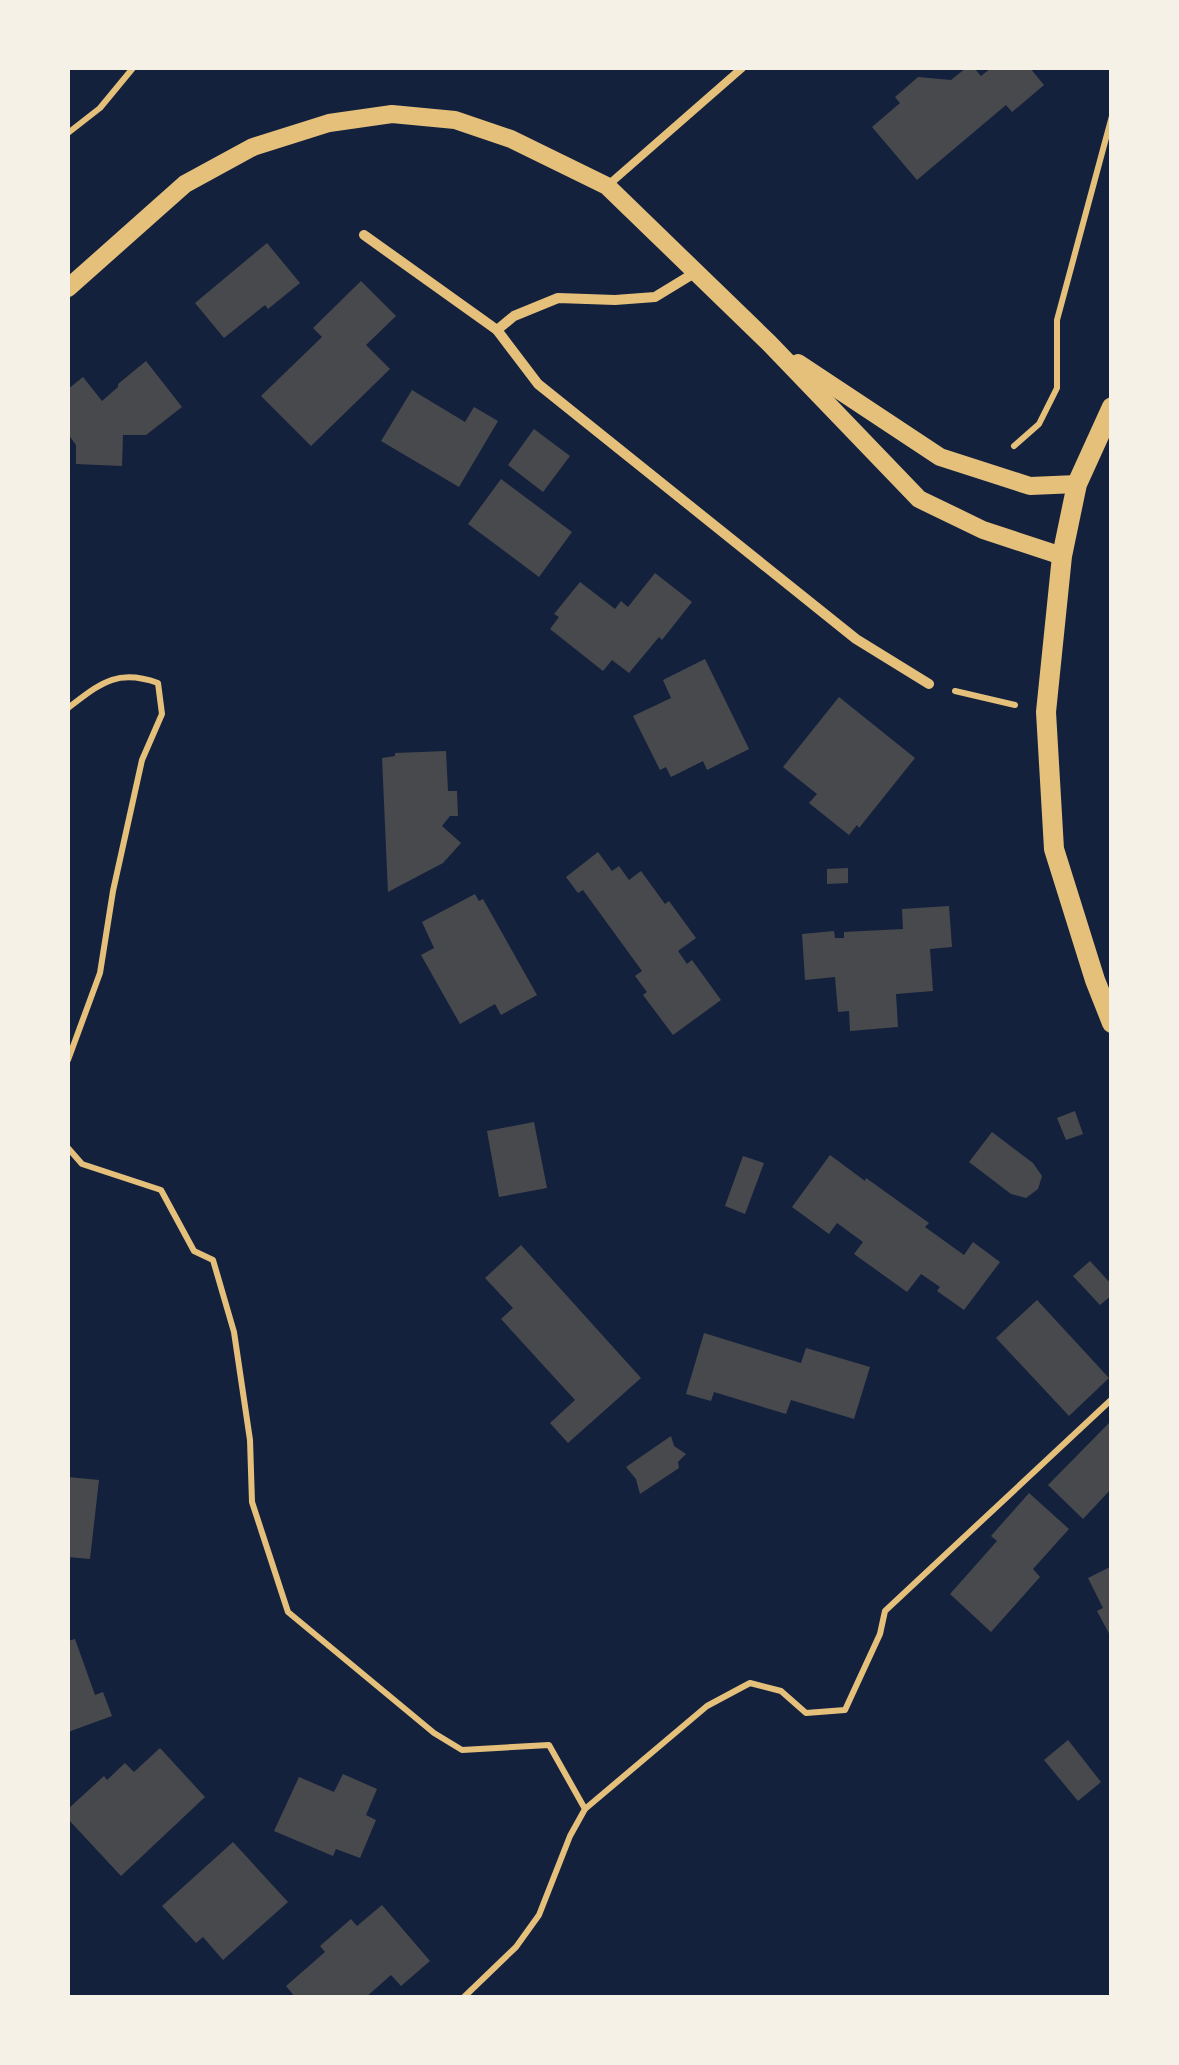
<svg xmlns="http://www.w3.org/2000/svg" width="1179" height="2065" font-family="Bitter,serif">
  <rect width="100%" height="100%" fill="#14213d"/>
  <g fill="#48494c">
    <path d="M 966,68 L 974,68 L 981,76 L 991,68 L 1030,68 L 1044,85 L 1012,112 L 1006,105 L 917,180 L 872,127 L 900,103 L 895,97 L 918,77 L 951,80 Z"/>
    <path d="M 267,243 L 300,283 L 268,309 L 265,305 L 224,338 L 195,303 Z"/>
    <path d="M 361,281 L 396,316 L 366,345 L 390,369 L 311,446 L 261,396 L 322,337 L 313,328 Z"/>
    <path d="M 146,361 L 182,407 L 146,435 L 123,435 L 122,466 L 76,464 L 76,445 L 68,434 L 68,389 L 83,377 L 102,401 L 118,387 L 118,384 Z"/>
    <path d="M 412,390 L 465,422 L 474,407 L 498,421 L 459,487 L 381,441 Z"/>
    <path d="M 534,429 L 570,456 L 543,492 L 508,465 Z"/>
    <path d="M 501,479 L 572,532 L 539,577 L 468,524 Z"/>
    <path d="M 655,573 L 692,602 L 662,640 L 659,637 L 629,673 L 612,660 L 603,671 L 550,629 L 559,617 L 554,614 L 580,582 L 615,609 L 621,601 L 628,607 Z"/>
    <path d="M 705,659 L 749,749 L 707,770 L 703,761 L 671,777 L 666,767 L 660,770 L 633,716 L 671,698 L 663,680 Z"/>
    <path d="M 839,697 L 915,758 L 859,828 L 857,825 L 849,835 L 809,803 L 817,794 L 783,767 Z"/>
    <path d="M 446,751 L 448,791 L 457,791 L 458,816 L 450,816 L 442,826 L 461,843 L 443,863 L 388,892 L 382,758 L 395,756 L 395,753 Z"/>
    <path d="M 598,852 L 612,871 L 619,866 L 629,880 L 641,871 L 665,904 L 669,901 L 696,938 L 678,951 L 687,964 L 692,960 L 721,1000 L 673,1035 L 643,995 L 647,992 L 635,976 L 642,971 L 583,890 L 578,893 L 566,877 Z"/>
    <path d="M 848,868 L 848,883 L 827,884 L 827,869 Z"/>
    <path d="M 475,894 L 479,901 L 483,899 L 537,995 L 501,1015 L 495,1004 L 460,1024 L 421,955 L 434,948 L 422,922 Z"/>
    <path d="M 949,906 L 952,947 L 930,949 L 933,991 L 896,994 L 898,1027 L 850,1031 L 849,1011 L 838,1012 L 835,977 L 805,980 L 802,934 L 834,931 L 835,938 L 844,938 L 844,932 L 903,929 L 902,909 Z"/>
    <path d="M 1075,1111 L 1083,1134 L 1066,1140 L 1057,1118 Z"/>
    <path d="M 534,1122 L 547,1188 L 499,1197 L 487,1131 Z"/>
    <path d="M 992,1132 L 1033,1163 L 1042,1176 L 1038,1189 L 1026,1198 L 1011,1194 L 969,1162 Z"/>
    <path d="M 830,1155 L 865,1181 L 866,1178 L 929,1223 L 925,1227 L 964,1255 L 973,1242 L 1000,1262 L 964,1310 L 937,1291 L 940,1287 L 921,1274 L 907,1292 L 854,1254 L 863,1242 L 837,1223 L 829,1234 L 792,1207 Z"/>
    <path d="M 743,1156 L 764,1163 L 745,1214 L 725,1206 Z"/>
    <path d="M 521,1245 L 641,1378 L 568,1443 L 550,1423 L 575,1400 L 501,1319 L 513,1308 L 485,1278 Z"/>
    <path d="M 1090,1261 L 1112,1285 L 1112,1295 L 1100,1305 L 1073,1276 Z"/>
    <path d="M 1037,1300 L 1109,1378 L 1069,1416 L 996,1338 Z"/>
    <path d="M 704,1333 L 801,1363 L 806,1348 L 870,1367 L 854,1419 L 791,1400 L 786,1414 L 714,1392 L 711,1401 L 686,1394 Z"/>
    <path d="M 1112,1420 L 1112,1488 L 1083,1519 L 1048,1485 Z"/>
    <path d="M 671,1436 L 674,1446 L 686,1454 L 678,1462 L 679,1468 L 640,1494 L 636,1479 L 626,1467 Z"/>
    <path d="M 68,1477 L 99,1480 L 90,1559 L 68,1557 Z"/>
    <path d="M 1029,1493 L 1069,1529 L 1033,1569 L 1040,1577 L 991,1632 L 950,1594 L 997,1541 L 991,1536 Z"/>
    <path d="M 1112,1566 L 1112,1639 L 1097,1611 L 1103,1608 L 1088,1578 Z"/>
    <path d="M 75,1639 L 95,1695 L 103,1692 L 112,1716 L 68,1732 L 68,1641 Z"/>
    <path d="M 1068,1740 L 1101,1782 L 1078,1801 L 1044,1760 Z"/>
    <path d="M 160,1748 L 205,1797 L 121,1876 L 68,1819 L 68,1809 L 104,1776 L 107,1780 L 125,1763 L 134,1772 Z"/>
    <path d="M 343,1774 L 377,1789 L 366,1815 L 376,1820 L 360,1858 L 336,1849 L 333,1856 L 274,1831 L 299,1777 L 334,1792 Z"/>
    <path d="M 233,1842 L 288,1902 L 223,1960 L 203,1937 L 196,1943 L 162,1906 Z"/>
    <path d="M 382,1905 L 430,1961 L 401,1986 L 391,1975 L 365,1998 L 296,1998 L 286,1986 L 325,1952 L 320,1946 L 351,1919 L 357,1926 Z"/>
  </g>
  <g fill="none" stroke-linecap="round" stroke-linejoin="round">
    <g stroke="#e5c07b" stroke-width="6">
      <path d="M 68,133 L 100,108 L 133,68"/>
      <path d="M 1014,446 L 1039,424 L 1057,388 L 1057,320 L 1112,116"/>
      <path d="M 955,691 L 1015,705"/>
      <path d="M 68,708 C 100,684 116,668 158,683 L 162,714 L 142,760 L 113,891 L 100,973 L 68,1060"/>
      <path d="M 68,1148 L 82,1164 L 161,1190 L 194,1251 L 213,1260 L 234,1332 L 250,1440 L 252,1502 L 288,1612 L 434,1733 L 462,1750 L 549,1745 L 585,1809 L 570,1836 L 539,1915 L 516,1947 L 463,1998"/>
      <path d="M 585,1809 L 707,1706 L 750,1683 L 781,1691 L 806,1713 L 845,1710 L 880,1634 L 885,1611 L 1112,1399"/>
    </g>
    <path stroke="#e5c07b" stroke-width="8" d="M 607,186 L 742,68"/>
    <g stroke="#e5c07b" stroke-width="10">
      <path d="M 364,235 L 497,330"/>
      <path d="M 696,272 L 655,297 L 615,300 L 558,298 L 514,316 L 497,330 L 538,384 L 856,639 L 929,684"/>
    </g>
    <g stroke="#e5c07b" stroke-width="18">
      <path d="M 68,288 L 185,184 L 253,147 L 329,123 L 392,114 L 455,120 L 511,139 L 607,186 L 769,343 L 919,499 L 983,530 L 1062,556"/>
      <path d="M 798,363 L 940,457 L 1030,486 L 1077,484"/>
    </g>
    <path stroke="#e5c07b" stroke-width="20" d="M 1112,407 L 1077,484 L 1062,556 L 1046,712 L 1054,849 L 1095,980 L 1112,1023"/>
  </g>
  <rect width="1179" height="2065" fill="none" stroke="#f6f1e7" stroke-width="140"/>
</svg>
